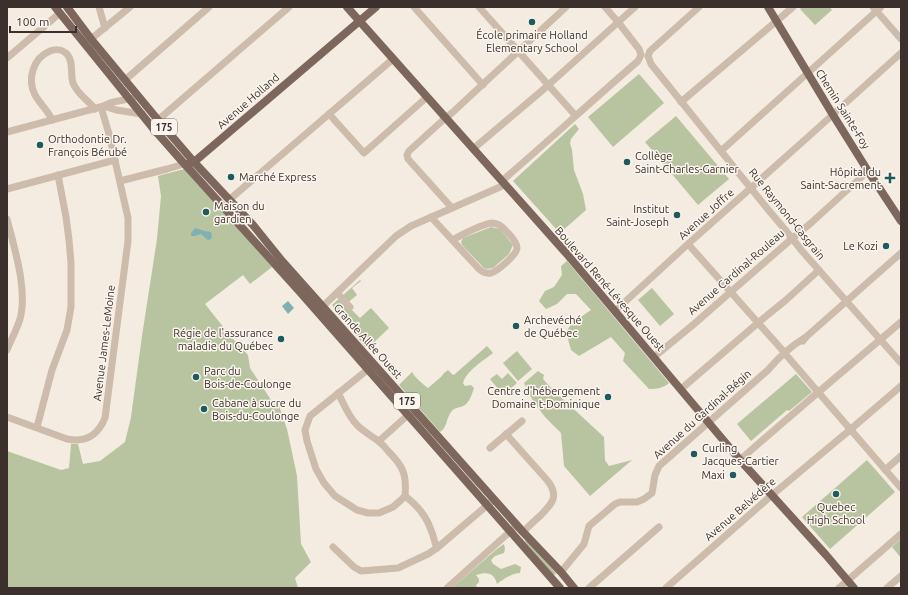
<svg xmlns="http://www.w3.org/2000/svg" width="908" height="595" font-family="Ubuntu,sans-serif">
  <rect width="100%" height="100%" fill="#f4ebe1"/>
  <g fill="#b8c4a0">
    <path d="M 802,7 L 830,7 L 832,10 L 815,25 L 800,9 Z"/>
    <path d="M 639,74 L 664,103 L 613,147 L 588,117 Z"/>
    <path d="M 676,116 L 729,179 L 698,205 L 645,142 Z"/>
    <path d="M 575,124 L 579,129 L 571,139 L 570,143 L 572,150 L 574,170 L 583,194 L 586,210 L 561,232 L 558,231 L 513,181 Z"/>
    <path d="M 184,169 L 272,267 L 250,284 L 243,275 L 205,304 L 232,338 L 248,355 L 250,368 L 271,400 L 274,402 L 274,404 L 278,403 L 287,429 L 297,476 L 301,544 L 311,562 L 295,578 L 298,588 L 7,588 L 7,451 L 61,470 L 69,468 L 71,444 L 78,444 L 83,464 L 100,461 L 125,442 L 131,417 L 142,336 L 157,239 L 161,196 L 158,176 Z"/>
    <path d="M 491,227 L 500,229 L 513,245 L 512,247 L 509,254 L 493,268 L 487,269 L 484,268 L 462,245 L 461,242 L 463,238 Z"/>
    <path d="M 567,261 L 669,383 C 664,388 656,389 649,389 L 623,361 L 625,353 L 611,337 L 579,356 L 571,350 L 566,332 L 572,323 L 591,310 L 576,294 L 567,294 L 557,304 L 546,309 L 539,301 L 545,291 L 554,287 L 562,275 L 561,266 Z"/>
    <path d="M 360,280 L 361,281 L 352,288 L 357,295 L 346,304 L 360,318 L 371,308 L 389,328 L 369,347 L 365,347 L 351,328 L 341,316 L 342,315 L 337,310 L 336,311 L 332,305 Z"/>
    <path d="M 652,288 L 674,314 L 660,326 L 638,300 Z"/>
    <path d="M 487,346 L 493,353 C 483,361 467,370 463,383 L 465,386 L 471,385 L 474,388 C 472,394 470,401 465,405 C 460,408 454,407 451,412 C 446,419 447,428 440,432 L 399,385 L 412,372 C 416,379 422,383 428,388 L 441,377 L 444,373 L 448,370 L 453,375 L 455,374 Z"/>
    <path d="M 517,351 L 532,369 L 518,381 L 503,363 Z"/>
    <path d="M 538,371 L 544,375 L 543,379 L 552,389 L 604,437 L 605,460 L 609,466 L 632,460 L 590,496 L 564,466 L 561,433 L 545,417 L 533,401 L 524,383 Z"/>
    <path d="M 508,373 L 517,383 L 503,395 L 490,379 L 497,374 L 502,379 Z"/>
    <path d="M 796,374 L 812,392 L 789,411 L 787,410 L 751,441 L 737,424 Z"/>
    <path d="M 867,460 L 895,492 L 830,549 L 802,517 Z"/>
    <path d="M 901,539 L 901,558 L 892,547 Z"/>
    <path d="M 526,540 L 556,573 L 556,574 L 553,575 L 525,542 Z"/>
    <path d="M 504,544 L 505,549 L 504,553 L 495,556 L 491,560 L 493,564 L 501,569 L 515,564 L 521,567 L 520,573 C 513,573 503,579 497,584 C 494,572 486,572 476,575 L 479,579 L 479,582 L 476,585 L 477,588 L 452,588 L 497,549 Z"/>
  </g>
  <g fill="#7fb0b2">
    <path d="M 195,228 L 199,229 L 204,231 L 211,232 L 212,237 L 211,239 L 208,240 L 201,234 L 195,236 L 191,236 L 191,233 Z"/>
    <path d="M 288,301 L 294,308 L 288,314 L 282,306 Z"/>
  </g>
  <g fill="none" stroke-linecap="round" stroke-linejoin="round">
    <g stroke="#cdbbac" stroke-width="7">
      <path d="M 99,7 L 105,28"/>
      <path d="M 414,7 L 483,85"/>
      <path d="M 479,7 L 575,115"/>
      <path d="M 699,7 L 650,51 L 648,56 L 651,64 L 766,207 L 792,238 L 802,251 L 901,363"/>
      <path d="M 873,7 L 901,39"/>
      <path d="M 91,39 L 130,7"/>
      <path d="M 7,58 L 60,13"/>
      <path d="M 125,80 L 209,7"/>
      <path d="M 681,102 L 793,7"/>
      <path d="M 104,106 L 116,110 L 142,114"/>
      <path d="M 329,114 L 364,153 L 427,97"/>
      <path d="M 52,120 C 48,110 40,104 35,95 C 27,79 33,58 50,51 C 55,49 62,49 67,54 C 74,62 70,74 73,83 C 77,94 88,100 95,109"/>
      <path d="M 158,120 L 289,7"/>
      <path d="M 7,132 L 104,106 C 113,100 124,101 133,98"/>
      <path d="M 473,149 L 545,88 L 635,7"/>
      <path d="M 721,151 L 881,7"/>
      <path d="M 120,181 L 167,169 L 184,164"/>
      <path d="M 502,181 C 548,141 592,101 638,61 L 641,55 L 639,49 L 618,22 L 605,7"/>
      <path d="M 7,189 L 115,160"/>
      <path d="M 229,200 L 393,59"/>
      <path d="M 452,208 L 408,159 L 407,155 L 409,151 L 442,121 L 453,112 L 566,7"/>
      <path d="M 431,217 L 478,268 C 482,272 486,274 491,273 C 498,271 517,254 517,248 C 517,242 511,236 507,232 C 503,227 499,223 492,223 C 481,224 462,235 452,240"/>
      <path d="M 7,219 C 14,247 28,290 20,319 C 17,329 11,340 7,350"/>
      <path d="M 688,244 L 785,353"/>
      <path d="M 340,296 L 350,307"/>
      <path d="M 319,310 L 396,236 L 411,226 L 500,187 L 505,184"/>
      <path d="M 615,311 L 688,244 L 808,137 L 901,53"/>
      <path d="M 803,341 L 806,337 L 901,253"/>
      <path d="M 787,356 L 901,488"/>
      <path d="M 654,357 L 694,324 L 788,242 L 811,223 L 868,171"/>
      <path d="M 371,367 L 310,416 L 305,430 L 307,441 L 316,469 L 324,483 L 335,496 L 357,510 L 368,513 L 379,513 L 393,507 L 401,500 L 405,496"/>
      <path d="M 681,389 L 759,322 L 786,300 L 819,270"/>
      <path d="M 338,393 C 344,404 348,416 357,425 C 363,431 370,435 377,440 C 381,443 385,447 388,451 C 403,466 407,474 405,496"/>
      <path d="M 7,417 L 67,439 C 86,443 98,435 105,418 L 128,241 L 128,218 L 109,134 L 101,107"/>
      <path d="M 37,427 L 52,370 L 67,330 L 71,307 L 71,263 L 69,240 L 66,217 L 58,175"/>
      <path d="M 506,434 L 547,480 C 560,496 552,504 540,516 C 534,521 529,526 523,532"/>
      <path d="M 379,441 L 408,415"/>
      <path d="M 490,448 L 522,421"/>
      <path d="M 740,460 C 793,413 847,368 901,322"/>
      <path d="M 885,470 L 901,456"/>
      <path d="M 405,496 C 417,505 426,515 431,530 C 434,536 434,542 437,548"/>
      <path d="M 333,547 L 354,567 L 361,571 L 398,568 L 428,554 L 437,548 L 491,502"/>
      <path d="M 561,572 L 584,544 L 589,526 L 615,504 L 620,502 L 637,502 L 644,499 L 652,493 L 655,475 L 659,466 L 768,370 C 779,357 791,346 806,337"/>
      <path d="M 447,588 L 514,528"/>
      <path d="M 589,588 L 659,527"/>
      <path d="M 666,588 L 772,495 L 851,429 L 901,386"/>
      <path d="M 839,588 L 901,534"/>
      <path d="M 887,588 L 901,576"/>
    </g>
    <g stroke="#7d675c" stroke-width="8">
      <path d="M 55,7 L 152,127 L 181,160 L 300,292 L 560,588"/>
      <path d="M 67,7 L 91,39 L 158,120 L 194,162 L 253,225 L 282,261 L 323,307 L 523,532 L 561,572 L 574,588"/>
      <path d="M 347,7 L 566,253 L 740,460 L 826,555 L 854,588"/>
      <path d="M 768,7 L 833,115 L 868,171 L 901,221"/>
      <path d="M 190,163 L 194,162 L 376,7"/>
    </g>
  </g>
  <g fill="#1f5a5e" stroke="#fbf5ee" stroke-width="1.5">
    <circle cx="532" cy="22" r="4"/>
    <circle cx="40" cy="145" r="4"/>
    <circle cx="627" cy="162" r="4"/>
    <circle cx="231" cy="177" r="4"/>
    <path d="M888 172h4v4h4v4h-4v4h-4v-4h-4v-4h4z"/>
    <circle cx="206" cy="212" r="4"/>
    <circle cx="677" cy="215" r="4"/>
    <circle cx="886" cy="246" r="4"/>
    <circle cx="516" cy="326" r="4"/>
    <circle cx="281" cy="339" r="4"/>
    <circle cx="196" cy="377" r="4"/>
    <circle cx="608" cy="397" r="4"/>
    <circle cx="204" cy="409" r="4"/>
    <circle cx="694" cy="454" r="4"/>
    <circle cx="733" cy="475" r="4"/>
    <circle cx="836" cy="494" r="4"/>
  </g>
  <g text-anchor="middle" stroke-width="3" stroke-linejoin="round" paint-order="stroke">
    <g fill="#fbf5ee" stroke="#756b66" stroke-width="1">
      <rect x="151" y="119" width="26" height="16" rx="3"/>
      <rect x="394" y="393" width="26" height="16" rx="3"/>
    </g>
    <g font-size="10" font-weight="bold" fill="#3b302b">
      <text x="164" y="131">175</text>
      <text x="407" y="405">175</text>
    </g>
    <g font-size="11" fill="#3b302b" stroke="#fbf5ee" text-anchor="start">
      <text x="532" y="39" text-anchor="middle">École primaire Holland<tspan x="532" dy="13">Elementary School</tspan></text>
      <text x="48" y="143">Orthodontie Dr.<tspan x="48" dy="13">François Bérubé</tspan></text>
      <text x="635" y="160">Collège<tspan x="635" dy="13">Saint-Charles-Garnier</tspan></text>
      <text x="881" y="176" text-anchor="end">Hôpital du<tspan x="881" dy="13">Saint-Sacrement</tspan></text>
      <text x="239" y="181">Marché Express</text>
      <text x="214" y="210">Maison du<tspan x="214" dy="13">gardien</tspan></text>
      <text x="669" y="213" text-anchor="end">Institut<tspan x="669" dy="13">Saint-Joseph</tspan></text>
      <text x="878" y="250" text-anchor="end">Le Kozi</text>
      <text x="524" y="324">Archevéché<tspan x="524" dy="13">de Québec</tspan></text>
      <text x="273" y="337" text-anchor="end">Régie de l'assurance<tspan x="273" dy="13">maladie du Québec</tspan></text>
      <text x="204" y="375">Parc du<tspan x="204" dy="13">Bois-de-Coulonge</tspan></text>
      <text x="600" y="395" text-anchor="end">Centre d'hébergement<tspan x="600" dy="13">Domaine t-Dominique</tspan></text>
      <text x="212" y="407">Cabane à sucre du<tspan x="212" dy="13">Bois-du-Coulonge</tspan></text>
      <text x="702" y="452">Curling<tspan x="702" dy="13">Jacques-Cartier</tspan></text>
      <text x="725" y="479" text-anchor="end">Maxi</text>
      <text x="836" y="511" text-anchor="middle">Quebec<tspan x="836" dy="13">High School</tspan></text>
    </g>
    <g font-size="11" fill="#3b302b" stroke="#fbf5ee">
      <text transform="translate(248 101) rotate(-41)" y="4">Avenue Holland</text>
      <text transform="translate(843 109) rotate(58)" y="4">Chemin Sainte-Foy</text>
      <text transform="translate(706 214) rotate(-42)" y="4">Avenue Joffre</text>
      <text transform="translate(787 214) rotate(51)" y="4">Rue Raymond-Casgrain</text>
      <text transform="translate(736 272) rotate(-41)" y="4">Avenue Cardinal-Rouleau</text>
      <text transform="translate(610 289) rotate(49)" y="4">Boulevard René-Lévesque Ouest</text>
      <text transform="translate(368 341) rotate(48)" y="4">Grande Allée Ouest</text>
      <text transform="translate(104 343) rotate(-83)" y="4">Avenue James-LeMoine</text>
      <text transform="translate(702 414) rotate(-42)" y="4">Avenue du Cardinal-Bégin</text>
      <text transform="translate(740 509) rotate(-41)" y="4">Avenue Belvédère</text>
    </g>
  </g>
  <rect width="908" height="595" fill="none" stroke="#3b302b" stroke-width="16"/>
  <path d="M10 26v6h66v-6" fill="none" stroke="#3b302b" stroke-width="2"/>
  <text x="16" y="26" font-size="12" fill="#3b302b" stroke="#fbf5ee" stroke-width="3" paint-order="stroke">100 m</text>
</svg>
